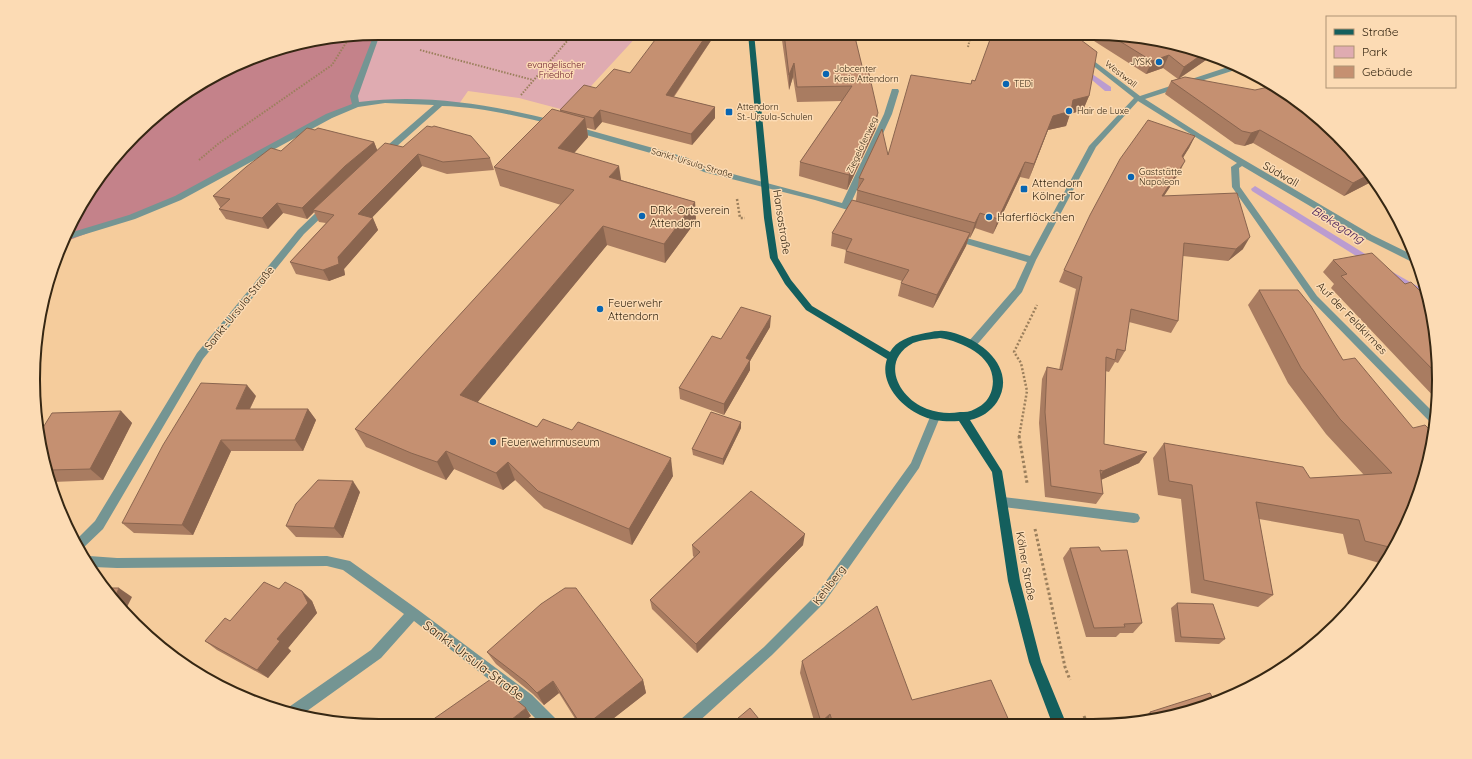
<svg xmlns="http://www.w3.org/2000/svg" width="1472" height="759" font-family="Quicksand,sans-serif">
  <rect width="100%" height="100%" fill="#f5cc9c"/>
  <path fill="#dfabb1" d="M 380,33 L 640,33 L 568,111 L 519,98 L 468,91 L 459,104 L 385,101 L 356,105 L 354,96 L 375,34 Z"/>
  <path fill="#c4828a" d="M 375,34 L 354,96 L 356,105 L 178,198 L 62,243 L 91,187 L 168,105 L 268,51 Z"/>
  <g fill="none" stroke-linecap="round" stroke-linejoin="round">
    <g fill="#bb9cd0" fill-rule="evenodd">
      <path d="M 1082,67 L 1111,87 L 1111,91 L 1105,91 L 1080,70 L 1079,69 Z"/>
      <path d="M 1255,186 L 1375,260 L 1376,262 L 1375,264 L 1369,264 L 1252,191 L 1251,189 Z"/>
      <path d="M 1389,270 L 1426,291 L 1428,299 L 1424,298 L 1386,275 L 1385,273 Z"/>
    </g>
    <g stroke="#9b7f5c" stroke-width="2" stroke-dasharray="1.5 1.5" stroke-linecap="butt">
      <path d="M 852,37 L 888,40"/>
      <path d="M 772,38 L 785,38"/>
      <path d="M 968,47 L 971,34"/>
      <path d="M 420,50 L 533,80"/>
      <path d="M 521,95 L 574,33"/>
      <path d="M 199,160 L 218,144 L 332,65 L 349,38"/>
    </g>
    <g stroke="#9b7f5c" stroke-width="2.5" stroke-dasharray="2 2" stroke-linecap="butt">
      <path d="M 737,199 L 740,218 L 745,218"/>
      <path d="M 1019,437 L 1027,391 L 1021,363 L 1014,352 L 1037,305"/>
    </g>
    <g stroke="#9b7f5c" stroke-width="3" stroke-dasharray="2.5 2.5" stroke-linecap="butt">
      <path d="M 1019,436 L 1027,483"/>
      <path d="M 1035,529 L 1065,667 L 1070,680"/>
      <path d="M 1084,716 L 1087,723"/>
    </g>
    <g fill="#749593" fill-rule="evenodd">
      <path d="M 378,33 L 379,37 L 358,96 L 359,102 C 425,93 492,105 557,121 L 558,123 L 554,125 C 517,116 481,107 442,106 L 387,155 L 381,155 L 381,151 L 434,105 L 385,103 L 358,107 L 332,118 L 181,200 L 135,219 L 63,241 L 66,234 L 129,215 L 175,196 L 326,114 L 352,104 L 350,96 L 373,37 L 372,34 Z"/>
      <path d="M 1195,50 L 1248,70 L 1238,69 L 1145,99 L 1200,134 L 1372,235 L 1415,256 L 1419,264 L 1414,263 L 1366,239 L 1242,166 L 1239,168 L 1240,187 L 1317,296 L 1436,415 L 1435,424 L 1431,423 L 1311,300 L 1232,187 L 1231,167 L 1237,163 L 1138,101 L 1096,147 L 1036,260 L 1022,292 L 975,347 L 969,347 L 967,344 L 969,341 L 1015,288 L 1027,262 L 953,240 L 952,238 L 953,236 L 956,235 L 1030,256 L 1089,146 L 1134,98 L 1082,57 L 1082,55 L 1086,55 L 1140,96 L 1231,66 L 1208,59 L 1196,52 Z"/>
      <path d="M 892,89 L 898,89 L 899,91 L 892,114 L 850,205 L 864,209 L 865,211 L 864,213 L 861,214 L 815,200 L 704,172 L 679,161 L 572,131 L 571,129 L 572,127 L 578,127 L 685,157 L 710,168 L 842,203 L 884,114 Z"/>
      <path d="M 326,205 L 330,208 L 329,210 L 304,234 L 203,359 L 103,529 L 81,550 L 75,541 L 95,521 L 197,353 L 298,230 L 323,206 Z"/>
      <path d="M 935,413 L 939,414 L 940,417 L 919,468 L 824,603 L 772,655 L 696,724 L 679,724 L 681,719 L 764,647 L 816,595 L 911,463 L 930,417 L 931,414 Z"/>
      <path d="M 1003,497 L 1134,513 L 1138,514 L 1140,518 L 1138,522 L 1134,523 L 1003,507 L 999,505 L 997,502 L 999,499 Z"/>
      <path d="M 89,556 L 117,558 L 327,556 L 350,561 L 417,609 L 532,695 L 557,720 L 559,725 L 542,725 L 522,705 L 414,621 L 381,658 L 300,716 L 285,712 L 286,709 L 371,650 L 404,614 L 343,570 L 327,566 L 117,568 L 93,567 L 86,557 Z"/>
    </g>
    <path fill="#145f5d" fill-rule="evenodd" d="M 748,33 L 754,33 L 772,218 L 778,258 L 791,280 L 812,306 L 890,352 C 896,341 910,336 921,334 C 927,333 933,331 939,331 C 946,330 954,333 960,335 C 987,344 1016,372 997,402 C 991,411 981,418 970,420 L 1002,471 L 1020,581 L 1041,662 L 1066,723 L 1052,723 L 1029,662 L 1008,581 L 992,472 L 959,421 C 946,422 932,421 920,415 C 900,406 879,382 887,359 L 806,310 L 785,284 L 770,258 L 764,218 ZM 940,338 C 964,342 999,358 992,389 C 990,398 984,405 975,409 C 970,412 965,412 960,412 C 949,414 939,413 927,409 C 899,399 879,361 913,343 C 921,340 932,339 940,338 Z"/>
  </g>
  <g fill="#a97c61">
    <path d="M 716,33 L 674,97 L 715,107 L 715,118 L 692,145 L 602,122 L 595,130 L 587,128 L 588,137 L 574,153 L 621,180 L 695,202 L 696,221 L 665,263 L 607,245 L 477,402 L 537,427 L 673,476 L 632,545 L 544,508 L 515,480 L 503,490 L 454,469 L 446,480 L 421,470 L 366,447 L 355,429 L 561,205 L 500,186 L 494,167 L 560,112 L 560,110 L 596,88 L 630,73 L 662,36 Z"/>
    <path d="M 781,33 L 854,33 L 876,128 L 847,190 L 799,176 L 800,162 L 842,101 L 797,102 L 793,77 L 789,90 Z"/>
    <path d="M 1083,34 L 1115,34 L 1206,60 L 1180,78 L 1347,150 L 1355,154 L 1373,179 L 1371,182 L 1344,196 L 1253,143 L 1244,146 L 1235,144 L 1165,94 L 1171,81 L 1178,79 L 1163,68 L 1146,74 Z"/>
    <path d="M 972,80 L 1089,96 L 1083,110 L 1070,114 L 1066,126 L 1048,130 L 1029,179 L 1020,177 L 993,234 L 975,228 L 970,238 L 969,237 L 966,246 L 933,308 L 898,296 L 901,283 L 902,281 L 844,263 L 846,250 L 831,246 L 832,233 L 856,200 L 859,178 L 888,155 L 971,84 Z"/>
    <path d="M 315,130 L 374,142 L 377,150 L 403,147 L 490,158 L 494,170 L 447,174 L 422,166 L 372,217 L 378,230 L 344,269 L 345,275 L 329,281 L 296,274 L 290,262 L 326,223 L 319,222 L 314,212 L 307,219 L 283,213 L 268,229 L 226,219 L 219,209 L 222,207 L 220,207 L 213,196 L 281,151 Z"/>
    <path d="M 1195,136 L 1189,148 L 1183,158 L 1179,173 L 1164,196 L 1243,249 L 1228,261 L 1183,256 L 1178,321 L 1171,333 L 1129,322 L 1125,351 L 1118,363 L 1115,362 L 1109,372 L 1105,371 L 1104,444 L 1147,452 L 1139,463 L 1101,480 L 1103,494 L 1096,504 L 1045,497 L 1039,423 L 1042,379 L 1047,367 L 1059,370 L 1076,289 L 1059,282 L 1064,270 Z"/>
    <path d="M 1333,260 L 1405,284 L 1436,334 L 1438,401 L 1331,288 L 1334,284 L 1323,272 Z"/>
    <path d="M 1259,290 L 1343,360 L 1413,428 L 1403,533 L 1383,564 L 1348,554 L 1343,534 L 1259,519 L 1273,595 L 1258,607 L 1191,593 L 1181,499 L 1158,495 L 1153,458 L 1164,443 L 1310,478 L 1364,475 L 1326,434 L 1288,383 L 1248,305 Z"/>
    <path d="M 770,327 L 750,361 L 750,370 L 724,415 L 680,399 L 679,388 L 721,339 Z"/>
    <path d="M 256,396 L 250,409 L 308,409 L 316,420 L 303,451 L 231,451 L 193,535 L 134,533 L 122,523 Z"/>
    <path d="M 121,411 L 132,423 L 103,480 L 53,482 L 39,434 Z"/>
    <path d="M 741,422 L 741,428 L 723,465 L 693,455 L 692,449 Z"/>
    <path d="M 360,492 L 343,538 L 296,537 L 286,526 Z"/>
    <path d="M 692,545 L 803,545 L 697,653 L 652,609 L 650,600 L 694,557 L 693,556 Z"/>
    <path d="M 1070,548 L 1101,551 L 1142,623 L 1133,633 L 1120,633 L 1116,637 L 1086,637 L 1063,558 Z"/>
    <path d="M 279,589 L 302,591 L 312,601 L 317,613 L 288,648 L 291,651 L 268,678 L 217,650 L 205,641 L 230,621 Z"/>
    <path d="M 1177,603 L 1225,639 L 1219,644 L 1175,642 L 1171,608 Z"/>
    <path d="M 487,652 L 643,680 L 646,693 L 605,725 L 579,725 L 559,693 L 544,705 L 533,694 L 496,664 Z"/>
    <path d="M 802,661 L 912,700 L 1010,723 L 815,724 L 800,673 Z"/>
    <path d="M 1215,702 L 1141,722 L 1140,720 L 1150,712 Z"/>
  </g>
  <g fill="#8a654f">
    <path d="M 708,33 L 716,33 L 667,106 L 666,95 Z"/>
    <path d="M 1204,53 L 1209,55 L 1206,60 L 1178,79 L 1184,67 Z"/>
    <path d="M 1169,55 L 1163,68 L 1146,74 L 1152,61 Z"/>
    <path d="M 794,63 L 793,77 L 789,90 L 789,75 Z"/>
    <path d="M 1089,96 L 1083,110 L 1070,114 L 1066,126 L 1048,130 L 1029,179 L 1034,164 L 1053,116 L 1073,100 Z"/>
    <path d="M 715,107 L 715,118 L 692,145 L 691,134 Z"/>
    <path d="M 600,110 L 602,122 L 595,130 L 593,118 Z"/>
    <path d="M 878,113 L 876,128 L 847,190 L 849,175 Z"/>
    <path d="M 585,118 L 588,137 L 562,167 L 558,148 Z"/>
    <path d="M 1260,130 L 1253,143 L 1244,146 L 1251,133 Z"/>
    <path d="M 1195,136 L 1189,148 L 1176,168 L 1182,156 Z"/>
    <path d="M 1342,140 L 1351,149 L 1326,155 L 1334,142 Z"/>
    <path d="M 374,142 L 378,152 L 313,210 L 314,212 L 307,219 L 302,208 L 345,166 Z"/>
    <path d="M 418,154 L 422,166 L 364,226 L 358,214 Z"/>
    <path d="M 1185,161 L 1179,173 L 1156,208 L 1162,196 Z"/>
    <path d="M 1025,162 L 1020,177 L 993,234 L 998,219 Z"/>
    <path d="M 619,166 L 622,185 L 609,177 Z"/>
    <path d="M 1370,174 L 1373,179 L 1371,182 L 1344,196 L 1353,183 Z"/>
    <path d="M 695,202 L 696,221 L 665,263 L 664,244 Z"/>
    <path d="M 277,203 L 283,213 L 268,229 L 262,218 Z"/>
    <path d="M 980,213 L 975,228 L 970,238 L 975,223 Z"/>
    <path d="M 373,218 L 378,230 L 344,269 L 345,275 L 329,281 L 323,270 Z"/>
    <path d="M 603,226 L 607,245 L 468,414 L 460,395 Z"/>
    <path d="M 970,233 L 966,246 L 933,308 L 937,295 Z"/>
    <path d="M 1250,237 L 1243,249 L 1228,261 L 1236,249 Z"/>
    <path d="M 771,316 L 770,327 L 750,361 L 750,370 L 724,415 L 724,404 L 746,358 Z"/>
    <path d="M 247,385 L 256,396 L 244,420 L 236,409 Z"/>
    <path d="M 308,409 L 316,420 L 303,451 L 295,440 Z"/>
    <path d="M 121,411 L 132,423 L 103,480 L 90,469 Z"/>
    <path d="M 741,422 L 741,428 L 723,465 L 723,459 Z"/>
    <path d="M 221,440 L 231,451 L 193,535 L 182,525 Z"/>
    <path d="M 446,451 L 454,469 L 446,480 L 437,462 Z"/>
    <path d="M 1147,452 L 1139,463 L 1096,482 L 1103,471 Z"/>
    <path d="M 671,458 L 673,476 L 632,545 L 629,529 Z"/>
    <path d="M 508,462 L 515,480 L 503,490 L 496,473 Z"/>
    <path d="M 353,481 L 360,492 L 343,538 L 334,528 Z"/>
    <path d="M 805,534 L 803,545 L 697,653 L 696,644 Z"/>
    <path d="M 119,588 L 132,597 L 125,611 L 115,597 Z"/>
    <path d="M 302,591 L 312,601 L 317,613 L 288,648 L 291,651 L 268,678 L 257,670 L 277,639 Z"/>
    <path d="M 643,680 L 646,693 L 605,725 L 586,725 Z"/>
    <path d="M 553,681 L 559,693 L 544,705 L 537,693 Z"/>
    <path d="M 526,708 L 531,716 L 520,725 L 506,725 L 506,724 Z"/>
    <path d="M 830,714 L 827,724 L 820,724 L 821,722 Z"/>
  </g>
  <g fill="#c59071" stroke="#8a654f">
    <path d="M 664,33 L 708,33 L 666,95 L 715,107 L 691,134 L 600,110 L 593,118 L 560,110 L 584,85 L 596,88 L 614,69 L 630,73 L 658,36 L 662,36 Z"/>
    <path d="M 784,33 L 854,33 L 863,70 L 867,65 L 878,113 L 849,175 L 800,162 L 852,86 L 797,87 L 794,63 L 789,75 Z"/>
    <path d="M 992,34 L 1073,34 L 1097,52 L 1089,96 L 1073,100 L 1071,111 L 1053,116 L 1034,164 L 1025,162 L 998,219 L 980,213 L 975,223 L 857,190 L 864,179 L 859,178 L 882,129 L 888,155 L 911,75 L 971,84 L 972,80 L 975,81 Z"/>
    <path d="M 1108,34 L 1115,34 L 1182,45 L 1204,53 L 1184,67 L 1169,55 L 1152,61 Z"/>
    <path d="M 1185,77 L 1255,90 L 1273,86 L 1303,104 L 1342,140 L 1334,142 L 1355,154 L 1370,174 L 1353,183 L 1260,130 L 1251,133 L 1242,131 L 1171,81 Z"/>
    <path d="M 552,109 L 585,118 L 558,148 L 619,166 L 609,177 L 695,202 L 664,244 L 603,226 L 460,395 L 537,427 L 543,419 L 572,430 L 578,422 L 671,458 L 629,529 L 538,491 L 508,462 L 496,473 L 446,451 L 437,462 L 411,453 L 355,429 L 574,190 L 494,167 Z"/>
    <path d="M 1148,120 L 1195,136 L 1182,156 L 1185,161 L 1162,196 L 1237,193 L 1250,237 L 1236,249 L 1184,243 L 1178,321 L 1131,309 L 1125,351 L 1117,349 L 1115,360 L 1106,357 L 1104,444 L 1147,452 L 1103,471 L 1100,470 L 1103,494 L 1051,486 L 1045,412 L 1047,367 L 1062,370 L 1082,277 L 1064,270 L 1090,215 L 1120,159 Z"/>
    <path d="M 427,126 L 432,127 L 434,126 L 471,136 L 490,158 L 443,162 L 418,154 L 358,214 L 373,218 L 338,257 L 339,264 L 323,270 L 290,262 L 334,215 L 313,210 L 385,143 L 403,147 Z"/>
    <path d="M 307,128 L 315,130 L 318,128 L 374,142 L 345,166 L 302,208 L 277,203 L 262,218 L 219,209 L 230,199 L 213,196 L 246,167 L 271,148 L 281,151 Z"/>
    <path d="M 852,200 L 970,233 L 937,295 L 901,283 L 909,270 L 846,251 L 852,239 L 832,233 Z"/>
    <path d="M 1372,253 L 1405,284 L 1411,282 L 1427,298 L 1436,334 L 1437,374 L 1341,276 L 1347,274 L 1333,260 Z"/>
    <path d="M 1259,290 L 1298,290 L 1311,306 L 1343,360 L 1355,358 L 1413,428 L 1425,425 L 1433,433 L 1427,469 L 1403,533 L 1393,548 L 1365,541 L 1359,520 L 1256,502 L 1273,595 L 1204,580 L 1192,485 L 1169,481 L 1164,443 L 1303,467 L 1310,478 L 1392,473 L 1340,419 L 1301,368 Z"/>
    <path d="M 741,307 L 771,316 L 746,358 L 750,360 L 724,404 L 679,388 L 712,336 L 721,339 Z"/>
    <path d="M 201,383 L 247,385 L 236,409 L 308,409 L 295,440 L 221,440 L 182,525 L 122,523 L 163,445 Z"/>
    <path d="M 121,411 L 90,469 L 50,470 L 39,434 L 52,413 Z"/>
    <path d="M 711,412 L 741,422 L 723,459 L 692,449 Z"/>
    <path d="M 318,480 L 353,481 L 334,528 L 286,526 L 296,504 Z"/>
    <path d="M 751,491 L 805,534 L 696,644 L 650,600 L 700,552 L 692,545 Z"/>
    <path d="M 1099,547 L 1101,551 L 1127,550 L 1142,623 L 1124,624 L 1125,627 L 1094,628 L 1070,548 Z"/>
    <path d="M 264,582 L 279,589 L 285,582 L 302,591 L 308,603 L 277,639 L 280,641 L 257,670 L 205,641 L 225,618 L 230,621 Z"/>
    <path d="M 108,588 L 119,588 L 115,597 Z"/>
    <path d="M 565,588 L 576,588 L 643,680 L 586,725 L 581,725 L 553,681 L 537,693 L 526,682 L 487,652 L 541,604 Z"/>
    <path d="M 1177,603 L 1213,604 L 1225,639 L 1181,637 Z"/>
    <path d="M 877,606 L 912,700 L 991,680 L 1010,723 L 833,724 L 830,714 L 821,722 L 802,661 Z"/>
    <path d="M 491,679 L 526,708 L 506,724 L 506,725 L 425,725 Z"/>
    <path d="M 1210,693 L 1215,702 L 1154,719 L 1150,712 Z"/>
    <path d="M 750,708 L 763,724 L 731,724 Z"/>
  </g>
  <g fill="#0865b2" stroke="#fcdbb4" stroke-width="1.5">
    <circle cx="1159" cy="62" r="4"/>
    <circle cx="826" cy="74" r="4"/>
    <circle cx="1006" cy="84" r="4"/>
    <circle cx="1069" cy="111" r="4"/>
    <rect x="725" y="108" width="8" height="8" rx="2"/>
    <circle cx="1131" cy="177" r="4"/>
    <rect x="1020" y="185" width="8" height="8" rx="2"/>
    <circle cx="642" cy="216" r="4"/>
    <circle cx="989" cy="217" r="4"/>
    <circle cx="600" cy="309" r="4"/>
    <circle cx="493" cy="442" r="4"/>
  </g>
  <g text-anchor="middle" stroke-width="3" stroke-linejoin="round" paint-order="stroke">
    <g font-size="9" fill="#362713" stroke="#fcdbb4" text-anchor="start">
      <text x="1151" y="65" text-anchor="end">JYSK</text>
      <text x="834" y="72">Jobcenter<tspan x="834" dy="10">Kreis Attendorn</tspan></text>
      <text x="1014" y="87">TEDi</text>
      <text x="737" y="110">Attendorn<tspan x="737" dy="10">St.-Ursula-Schulen</tspan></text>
      <text x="1077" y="114">Hair de Luxe</text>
      <text x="1139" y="175">Gaststätte<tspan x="1139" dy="10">Napoleon</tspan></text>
    </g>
    <g font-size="9" fill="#67182b" stroke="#fcdbb4">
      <text x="556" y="68">evangelischer<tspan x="556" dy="10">Friedhof</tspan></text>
    </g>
    <g font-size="9" fill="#362713" stroke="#fcdbb4">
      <text transform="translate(1121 74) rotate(38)" y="3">Westwall</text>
      <text transform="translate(862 145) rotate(-65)" y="3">Ziegelofenweg</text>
      <text transform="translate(692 163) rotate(17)" y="3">Sankt-Ursula-Straße</text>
    </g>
    <g font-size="11" fill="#362713" stroke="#fcdbb4">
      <text transform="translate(1281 174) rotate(30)" y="4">Südwall</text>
      <text transform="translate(782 222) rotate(81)" y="4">Hansastraße</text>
      <text transform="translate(239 308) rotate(-51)" y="4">Sankt-Ursula-Straße</text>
      <text transform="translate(1352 318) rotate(46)" y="4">Auf der Feldkirmes</text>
      <text transform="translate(1026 566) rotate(80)" y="4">Kölner Straße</text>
      <text transform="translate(829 585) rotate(-53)" y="4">Kehlberg</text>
    </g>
    <g font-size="11" fill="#362713" stroke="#fcdbb4" text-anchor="start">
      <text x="1032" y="187">Attendorn<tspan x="1032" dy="13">Kölner Tor</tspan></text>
      <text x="650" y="214">DRK-Ortsverein<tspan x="650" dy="13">Attendorn</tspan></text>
      <text x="997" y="221">Haferflöckchen</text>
      <text x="608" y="307">Feuerwehr<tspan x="608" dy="13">Attendorn</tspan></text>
      <text x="501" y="446">Feuerwehrmuseum</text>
    </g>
    <g font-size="12" font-style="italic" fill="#401756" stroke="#fcdbb4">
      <text transform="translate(1338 225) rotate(32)" y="4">Biekegang</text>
    </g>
    <g font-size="13" fill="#362713" stroke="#fcdbb4">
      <text transform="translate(474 660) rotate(37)" y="5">Sankt-Ursula-Straße</text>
    </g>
  </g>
  <path d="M0 0H1472V759H0ZM379 40H1093A339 339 0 0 1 1432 379V380A339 339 0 0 1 1093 719H379A339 339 0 0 1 40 380V379A339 339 0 0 1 379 40Z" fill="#fcdbb4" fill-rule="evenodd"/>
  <path fill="none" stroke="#362713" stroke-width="2" d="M379 40H1093A339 339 0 0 1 1432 379V380A339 339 0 0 1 1093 719H379A339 339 0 0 1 40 380V379A339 339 0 0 1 379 40Z"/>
  <rect x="1326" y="16" width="130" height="72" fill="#fcdbb4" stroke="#ad9374"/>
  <rect x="1334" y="29" width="20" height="6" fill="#145f5d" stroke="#ad9374"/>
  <text x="1362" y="36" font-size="12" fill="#362713">Straße</text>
  <rect x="1334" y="46" width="20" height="12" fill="#dfabb1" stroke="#ad9374"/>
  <text x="1362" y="56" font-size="12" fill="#362713">Park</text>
  <rect x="1334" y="66" width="20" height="12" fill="#c59071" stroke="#ad9374"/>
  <text x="1362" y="76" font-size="12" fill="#362713">Gebäude</text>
</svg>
